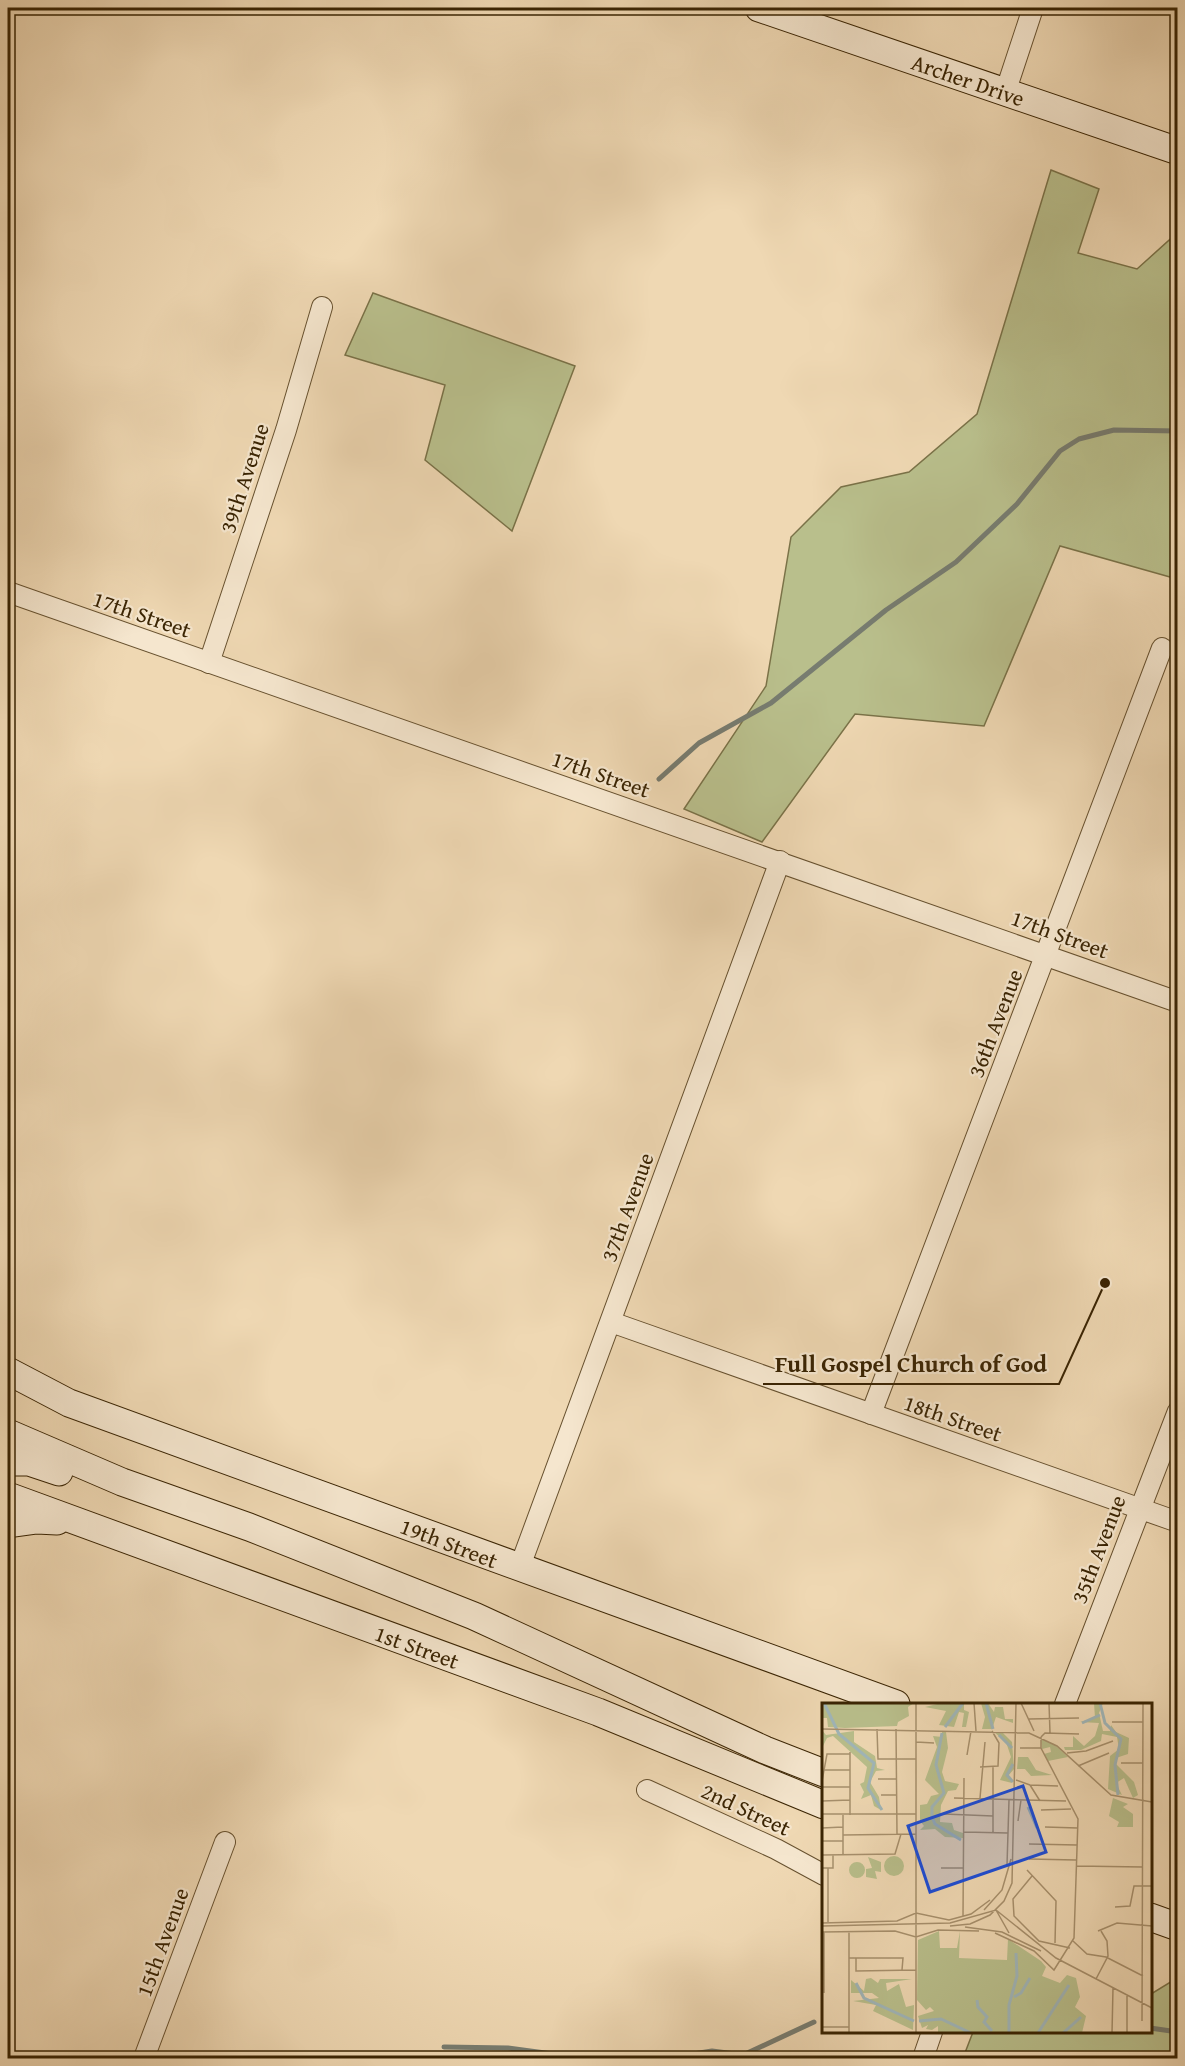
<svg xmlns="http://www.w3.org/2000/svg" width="1185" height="2066" font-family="'Gentium Book Plus',serif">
  <rect width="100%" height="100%" fill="#efd8b3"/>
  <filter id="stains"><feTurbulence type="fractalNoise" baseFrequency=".00333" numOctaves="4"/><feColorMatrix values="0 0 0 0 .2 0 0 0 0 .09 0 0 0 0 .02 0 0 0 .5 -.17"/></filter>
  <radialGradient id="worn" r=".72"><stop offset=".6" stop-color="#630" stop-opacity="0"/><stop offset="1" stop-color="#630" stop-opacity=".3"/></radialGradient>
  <g fill="#b9bf8c" stroke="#7a7248" stroke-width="1.5">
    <path d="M 1051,170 L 1099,189 L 1078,253 L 1137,269 L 1177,233 L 1177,579 L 1060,546 L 984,726 L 855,714 L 762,842 L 684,809 L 766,686 L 791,537 L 841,487 L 909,472 L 977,414 Z"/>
    <path d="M 373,293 L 575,366 L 512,531 L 425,460 L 445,385 L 345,355 Z"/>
    <path d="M 1177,1978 L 1177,2058 L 963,2058 L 973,2032 L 1150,2032 L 1151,1994 Z"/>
  </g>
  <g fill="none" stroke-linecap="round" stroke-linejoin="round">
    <g stroke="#777c70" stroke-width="5">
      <path d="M 659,779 L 699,743 L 771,703 L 886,610 L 956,562 L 1017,504 L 1060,451 L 1079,439 L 1114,430 L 1178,431"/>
      <path d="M 1150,2028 L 1178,2032"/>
      <path d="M 444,2047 L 508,2048 L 582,2058"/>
      <path d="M 619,2058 L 637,2058"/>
      <path d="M 668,2058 L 712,2051 L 743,2055 L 814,2022"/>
    </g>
    <g stroke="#67512f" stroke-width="22">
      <g id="street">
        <path d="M 1005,93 L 1033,8"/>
        <path d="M 8,592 L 1178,1002"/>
        <path d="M 209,663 L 286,430 L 322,307"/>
        <path d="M 611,1322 L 1178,1522"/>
        <path d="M 871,1414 L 1162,648"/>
        <path d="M 519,1569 L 780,861"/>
        <path d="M 1065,1704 L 1178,1411"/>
        <path d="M 647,1790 L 776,1849 L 824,1875"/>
        <path d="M 144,2058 L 225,1842"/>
        <path d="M 923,2058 L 932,2032"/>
      </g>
    </g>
    <g stroke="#3a2403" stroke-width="29">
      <g id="secondary">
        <path d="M 759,8 L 1178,151"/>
        <path d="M 8,1371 L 69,1403 L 896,1704"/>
        <path d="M 8,1433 L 122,1482 L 249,1527 L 474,1616 L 765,1750 L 824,1773"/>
        <path d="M 8,1462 L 29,1462 L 59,1472"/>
        <path d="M 8,1496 L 598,1712 L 824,1805"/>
        <path d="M 8,1524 L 37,1520 L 57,1521"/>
        <path d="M 1150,1917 L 1178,1927"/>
      </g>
    </g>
    <use href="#street" stroke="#f5e6ce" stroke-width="20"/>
    <use href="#secondary" stroke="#f5e6ce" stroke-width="27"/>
  </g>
  <g text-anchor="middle" stroke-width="4.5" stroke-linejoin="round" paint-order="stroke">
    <g font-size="22" fill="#3a2403" stroke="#f5e6ce">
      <text transform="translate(968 80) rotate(19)" y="8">Archer Drive</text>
      <text transform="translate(244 478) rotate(-72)" y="8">39th Avenue</text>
      <text transform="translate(142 614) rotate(19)" y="8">17th Street</text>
      <text transform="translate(601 774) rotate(19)" y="8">17th Street</text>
      <text transform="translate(1060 934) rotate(20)" y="8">17th Street</text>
      <text transform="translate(995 1023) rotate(-69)" y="8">36th Avenue</text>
      <text transform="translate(627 1207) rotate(-70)" y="8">37th Avenue</text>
      <text transform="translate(953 1418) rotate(19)" y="8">18th Street</text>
      <text transform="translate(449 1543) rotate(21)" y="8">19th Street</text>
      <text transform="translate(1098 1549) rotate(-69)" y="8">35th Avenue</text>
      <text transform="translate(417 1647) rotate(20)" y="8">1st Street</text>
      <text transform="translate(746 1809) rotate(25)" y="8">2nd Street</text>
      <text transform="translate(162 1942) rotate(-70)" y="8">15th Avenue</text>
    </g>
  </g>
  <g transform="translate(822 1703)">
    <rect width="330" height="330" fill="#efd8b3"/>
    <path d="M 0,0 L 92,0 L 86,4 L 87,13 L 76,19 L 75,23 L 23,25 L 6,24 L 5,15 L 0,15 ZM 119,0 L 142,0 L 142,7 L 147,9 L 144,24 L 140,24 L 142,10 L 137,9 L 132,24 L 117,22 L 124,8 L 103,4 ZM 159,0 L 166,0 L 172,9 L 173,4 L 181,4 L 183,16 L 191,16 L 191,20 L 174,14 L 170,26 L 160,26 L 163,14 ZM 272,0 L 281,0 L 277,10 L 281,28 L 288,28 L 289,22 L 294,29 L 307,35 L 306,51 L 294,55 L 294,61 L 312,79 L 316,92 L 311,95 L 302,75 L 294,80 L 300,92 L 286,86 L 288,53 L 297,46 L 295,34 L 280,31 L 279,38 L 259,47 L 243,47 L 242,44 L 251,44 L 251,33 L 262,43 L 273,33 L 277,20 L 258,19 L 273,15 ZM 0,27 L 4,32 L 32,28 L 32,39 L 53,53 L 55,65 L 63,67 L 54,68 L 48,79 L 57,94 L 59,107 L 52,103 L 49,92 L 39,96 L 42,89 L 38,81 L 42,79 L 45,64 L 11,33 L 5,35 L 0,45 ZM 120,29 L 124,29 L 126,45 L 120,69 L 123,78 L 137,81 L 134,87 L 126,88 L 119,102 L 118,119 L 130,120 L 132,127 L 141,130 L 141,135 L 123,134 L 113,126 L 98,127 L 102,123 L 98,118 L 98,102 L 105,101 L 109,93 L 117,91 L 103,77 L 115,44 L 111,33 L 120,34 ZM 172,29 L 181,30 L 190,39 L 192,66 L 186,73 L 190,80 L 178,77 L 189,54 L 184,39 ZM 219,36 L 232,41 L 246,54 L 226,58 L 222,51 L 229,49 L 228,44 L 220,46 ZM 196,54 L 206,54 L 214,67 L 230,72 L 209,73 L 203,66 L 195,66 ZM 291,95 L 306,101 L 301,104 L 311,111 L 311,124 L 295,124 L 297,119 L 287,113 ZM62 163a10 10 0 1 1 20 0a10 10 0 1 1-20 0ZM 46,154 L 59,159 L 59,169 L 53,168 L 55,176 L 44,174 L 44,166 L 50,165 ZM27 167a8 8 0 1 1 16 0a8 8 0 1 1-16 0ZM 117,228 L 118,245 L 135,245 L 138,228 L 137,255 L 185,257 L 186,236 L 219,258 L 224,264 L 220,273 L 238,280 L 245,272 L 254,275 L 258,294 L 253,304 L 264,313 L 260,330 L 116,330 L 116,323 L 110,327 L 104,326 L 106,322 L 100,325 L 96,313 L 112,308 L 108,304 L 104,307 L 95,297 L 96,237 ZM 49,275 L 56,280 L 58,276 L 90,276 L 64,280 L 65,288 L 77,281 L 84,304 L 92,302 L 91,327 L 51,308 L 54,302 L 31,298 L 57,295 L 50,290 L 29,290 L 29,277 L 42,288 L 44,276 Z" fill="#b9bf8c"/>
    <path fill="none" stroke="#a0b6b9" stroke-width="3" d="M 2,0 L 17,31 L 52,60 L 46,85 L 60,107M 164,0 L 171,26M 278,0 L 283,20 L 299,36 L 293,62 L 296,92M 260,20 L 278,12M 123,24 L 141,0M 120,30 L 114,62 L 122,90 L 110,104 L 110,114 L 113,121 L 139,137M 177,32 L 190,45M 191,79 L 185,72 L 191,61M 206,104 L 215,125M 34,280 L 42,295 L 92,318M 192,294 L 199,290 L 208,275M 155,297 L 156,304 L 165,314 L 162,319 L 170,328M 97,318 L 119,316 L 149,330M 187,330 L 187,302 L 195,273 L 194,250M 216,330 L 247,282M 241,330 L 259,314"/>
    <path fill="none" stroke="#a7906d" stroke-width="1.5" d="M 94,0 L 94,330M 152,0 L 154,28M 199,0 L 212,28M 227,0 L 228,30M 207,16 L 257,15M 290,19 L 321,19M 0,26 L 207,30 L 235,43 L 289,92 L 330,99M 55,26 L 56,56 L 94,56M 74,26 L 75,131M 219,34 L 223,30 L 257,31M 94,39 L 112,40M 198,45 L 219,45M 245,50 L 264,48 L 291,38M 145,52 L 149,28M 299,60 L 321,60M 256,63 L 287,50M 158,64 L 176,63 L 177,40 L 170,28M 2,67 L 28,67M 61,76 L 56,76 L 74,76M 194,77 L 208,82 L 236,83M 0,78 L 5,51 L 28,51M 208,82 L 218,98M 0,84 L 28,84M 64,92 L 59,92 L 74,92M 132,95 L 244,98M 158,95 L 163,39M 0,98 L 28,97M 219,107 L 249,106M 0,111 L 94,111M 122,111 L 171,113M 21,112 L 21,151M 28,112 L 28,49M 196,118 L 199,97M 223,124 L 256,125M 0,125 L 21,124M 142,129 L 186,130M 171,129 L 171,64M 21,132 L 94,131M 0,138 L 21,138M 207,141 L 255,142M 0,152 L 73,151 L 79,131M 207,156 L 254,157M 185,162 L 187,97M 254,163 L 321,164M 0,165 L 11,165 L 11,152M 119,165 L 141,165M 205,167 L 234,198 L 233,240M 210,173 L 191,196 L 192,213 L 217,238 L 248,245M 293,204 L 308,203 L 312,183 L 330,183M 162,207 L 180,187 L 189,156M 174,207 L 187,230M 141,214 L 142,75M 6,219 L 6,165M 0,220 L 75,218 L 94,210 L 127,217 L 149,211 L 168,197M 0,223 L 128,220 L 174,207 L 234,255 L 330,305M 128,223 L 148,221 L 168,212 L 182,198 L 190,180 L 194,0M 143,224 L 180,229 L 219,248M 276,228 L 295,220 L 330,223M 0,229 L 73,228 L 94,234 L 116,227 L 157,228M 173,230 L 212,248 L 232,267 L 252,235 L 256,116 L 219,45 L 219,34M 251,238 L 265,251 L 284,254 L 321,273M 27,255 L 81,255 L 80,267M 34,255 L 34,268 L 94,267M 274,276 L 286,253 L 285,238 L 279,228M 2,290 L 2,229M 320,318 L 321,0M 0,324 L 27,324M 27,330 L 27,228M 290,330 L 291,285M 305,330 L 305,293"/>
    <path fill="#1d4ed8" fill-opacity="0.15" stroke="#1d4ed8" stroke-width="3" d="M 201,83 L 224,149 L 108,189 L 86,123 Z"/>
    <rect width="330" height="330" fill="none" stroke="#3a2403" stroke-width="3"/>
  </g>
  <path fill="none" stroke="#3a2403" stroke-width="2" d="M1105 1283L1059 1384H763"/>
  <circle fill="#3a2403" stroke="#f5e6ce" stroke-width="2" cx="1105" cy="1283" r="6"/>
  <g font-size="24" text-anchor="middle" font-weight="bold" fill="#3a2403" stroke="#f5e6ce" stroke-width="4.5" stroke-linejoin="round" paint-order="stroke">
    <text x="911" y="1372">Full Gospel Church of God</text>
  </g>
  <rect width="1185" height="2066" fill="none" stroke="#efd8b3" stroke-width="30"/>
  <rect x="9" y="9" width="1167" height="2048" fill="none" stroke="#3a2403" stroke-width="3"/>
  <rect x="15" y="15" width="1155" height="2036" fill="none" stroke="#3a2403" stroke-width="1.5"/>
  <rect width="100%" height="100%" filter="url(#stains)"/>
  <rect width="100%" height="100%" fill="url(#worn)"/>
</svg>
